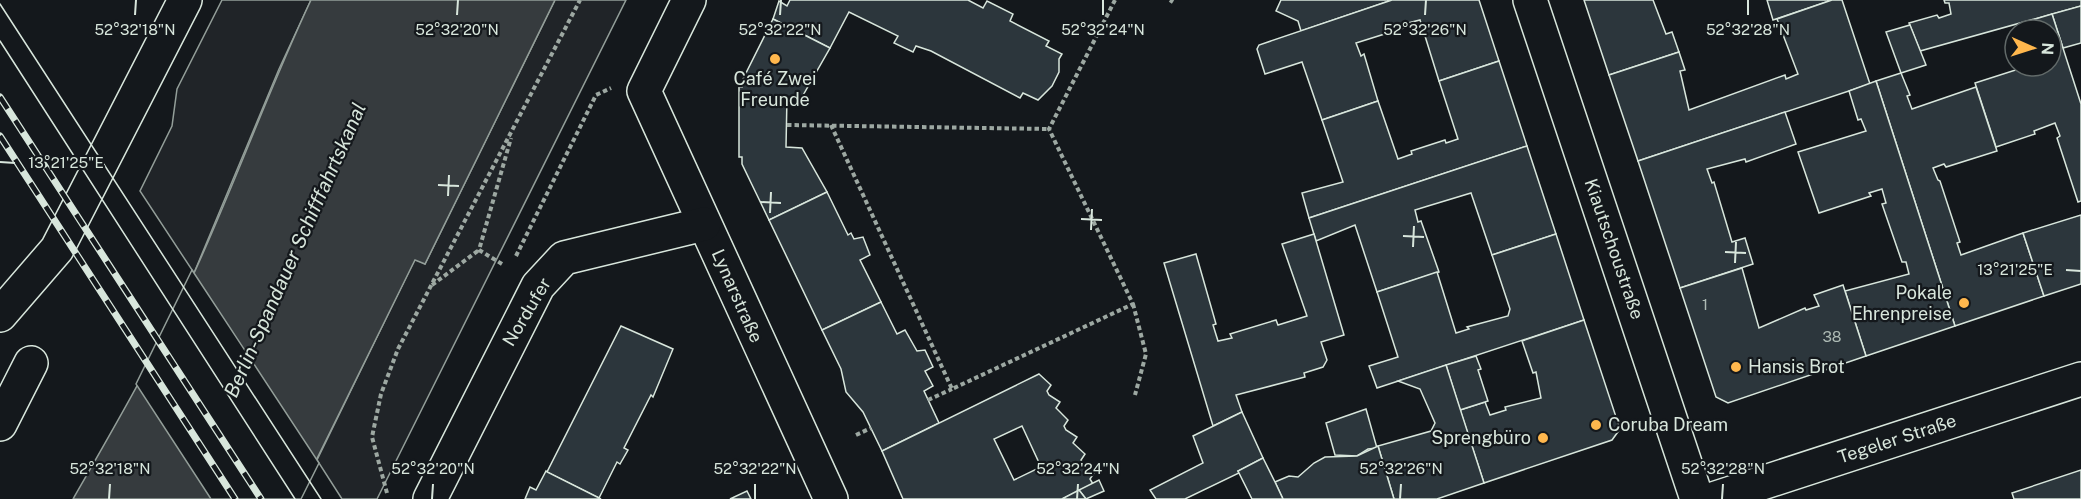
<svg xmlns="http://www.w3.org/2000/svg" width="2081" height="499" font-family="'Public Sans',sans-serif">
  <rect width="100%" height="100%" fill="#14181c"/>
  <g fill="#202428" stroke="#939e99" stroke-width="1.5">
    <path d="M 222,0 L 311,0 L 279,69 L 194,273 L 140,191 L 172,126 L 177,89 Z"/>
    <path d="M 555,0 L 626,0 L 377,499 L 342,499 L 317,460 L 415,259 L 425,264 Z"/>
  </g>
  <path fill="#363b3e" stroke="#939e99" stroke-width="1.5" d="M 311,0 L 555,0 L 425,264 L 415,260 L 297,499 L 73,499 C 116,424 159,350 195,271 C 236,181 269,89 311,0 Z"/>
  <path fill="#14181c" stroke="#939e99" stroke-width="1.5" d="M 192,270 L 319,463 L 301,499 L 211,499 L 136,384 Z"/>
  <g fill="#2c363c" stroke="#d8e6dc" stroke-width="1.5" fill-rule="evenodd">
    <path d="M 790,0 L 968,0 L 983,8 L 987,1 L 1013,14 L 1010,21 L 1049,41 L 1046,46 L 1062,54 L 1059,59 L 1059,72 L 1052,86 L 1038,100 L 1023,93 L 1020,98 L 931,51 L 916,46 L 913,52 L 894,43 L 898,36 L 849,12 L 830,48 L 773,19 L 779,1 L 787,6 Z"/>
    <path d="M 1281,0 L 1392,0 L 1301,31 L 1298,21 L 1276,11 Z"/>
    <path d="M 1392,0 L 1479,0 L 1499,61 L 1439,81 L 1420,20 L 1408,23 L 1410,26 L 1356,43 L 1361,56 L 1364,54 L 1378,101 L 1322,120 L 1302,62 L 1265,74 L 1257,49 L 1259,45 Z"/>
    <path d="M 1584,0 L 1653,0 L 1666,34 L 1672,32 L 1679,52 L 1609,75 Z"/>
    <path d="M 1767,0 L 1832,0 L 1773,20 Z"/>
    <path d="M 1832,0 L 1842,0 L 1870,84 L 1638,161 L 1609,75 L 1679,52 L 1685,70 L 1680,71 L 1689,110 L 1785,75 L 1786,79 L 1798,74 L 1777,19 Z"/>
    <path d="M 1944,0 L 2081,0 L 2081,6 L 1920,51 L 1909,23 L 1937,15 L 1939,18 L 1951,14 L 1949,3 L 1945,3 Z"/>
    <path d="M 2081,6 L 2081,43 L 2063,48 L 2052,14 Z"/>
    <path d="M 2052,14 L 2081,104 L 2081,201 L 2078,202 L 2057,138 L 2060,136 L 2055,123 L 2034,131 L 2035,134 L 1996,147 L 1975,83 L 2028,66 L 2051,66 L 2051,30 L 2032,30 L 2029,21 Z"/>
    <path d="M 773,19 L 830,48 L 802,97 L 787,97 L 786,147 L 802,148 L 827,192 L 769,220 L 742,164 L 742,157 L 739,157 L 739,87 L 742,87 L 743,79 Z"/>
    <path d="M 1910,25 L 1926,65 L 1901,73 L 1886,32 Z"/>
    <path d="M 1499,61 L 1527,146 L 1309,218 L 1302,193 L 1343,182 L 1322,120 L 1378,101 L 1398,159 L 1412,154 L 1411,151 L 1445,140 L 1446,143 L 1458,139 L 1439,81 Z"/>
    <path d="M 1901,73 L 1910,95 L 1907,96 L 1912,109 L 1976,87 L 1997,151 L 1946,167 L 1944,164 L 1933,168 L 1938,180 L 1940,181 L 1960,242 L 1957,243 L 1961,255 L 2023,233 L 2044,296 L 1955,326 L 1876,81 Z"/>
    <path d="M 1876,81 L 1955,326 L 1866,356 L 1845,291 L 1909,274 L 1906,262 L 1902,262 L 1882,204 L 1886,203 L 1882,189 L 1869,193 L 1871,196 L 1819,213 L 1798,152 L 1866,131 L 1861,119 L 1858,120 L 1849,91 Z"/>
    <path d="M 1785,112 L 1796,144 L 1746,162 L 1745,159 L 1707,169 L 1712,183 L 1714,182 L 1732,242 L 1745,238 L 1753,264 L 1680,288 L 1638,161 Z"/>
    <path d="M 1527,146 L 1556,234 L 1492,255 L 1471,193 L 1428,206 L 1415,210 L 1418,222 L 1421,221 L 1439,272 L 1377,292 L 1355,225 L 1316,241 L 1309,218 Z"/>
    <path d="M 827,192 L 848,235 L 851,233 L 854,239 L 863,237 L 870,255 L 860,260 L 881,302 L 822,330 L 769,220 Z"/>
    <path d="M 2081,215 L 2081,284 L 2044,296 L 2023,233 Z"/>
    <path d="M 1314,234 L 1344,335 L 1321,342 L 1327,360 L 1323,367 L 1304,373 L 1305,377 L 1236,395 L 1242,412 L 1213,426 L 1164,263 L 1196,254 L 1216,324 L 1213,325 L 1218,341 L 1232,338 L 1230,334 L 1276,320 L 1278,325 L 1307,316 L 1282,244 Z"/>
    <path d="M 1556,234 L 1584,320 L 1377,388 L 1369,366 L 1398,357 L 1377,292 L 1437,272 L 1456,333 L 1469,329 L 1467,327 L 1508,316 L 1510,309 L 1492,255 Z"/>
    <path d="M 1742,268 L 1759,328 L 1805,308 L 1806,310 L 1819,306 L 1814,295 L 1843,285 L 1866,356 L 1728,403 L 1716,397 L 1680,288 Z"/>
    <path d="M 881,302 L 897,334 L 905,330 L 917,351 L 925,350 L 933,367 L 925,371 L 933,386 L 924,391 L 939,423 L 882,451 L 863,412 L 846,392 L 841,369 L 822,330 Z"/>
    <path d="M 1584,320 L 1620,429 L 1612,440 L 1484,483 L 1460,410 L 1485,402 L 1490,415 L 1506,410 L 1505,407 L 1541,398 L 1536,372 L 1533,373 L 1522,341 Z"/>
    <path d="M 621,326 L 673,349 L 653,397 L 651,395 L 624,448 L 628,450 L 620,464 L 617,462 L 599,498 L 547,472 Z"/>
    <path d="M 1476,356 L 1481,369 L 1478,370 L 1488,401 L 1460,410 L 1446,365 Z"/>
    <path d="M 1446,365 L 1484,483 L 1437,499 L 1394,499 L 1378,446 L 1431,431 L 1435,423 L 1420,389 L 1398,381 Z"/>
    <path d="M 1039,374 L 1051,385 L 1047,391 L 1049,395 L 1060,402 L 1056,408 L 1068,420 L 1064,426 L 1066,430 L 1077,437 L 1073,443 L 1085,454 L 1081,460 L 1084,466 L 1094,473 L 1090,479 L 1093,484 L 1062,499 L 903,499 L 882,451 ZM 1022,426 L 1041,467 L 1014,480 L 994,439 Z"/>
    <path d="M 1366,409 L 1377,448 L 1368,449 L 1357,456 L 1335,455 L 1326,423 Z"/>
    <path d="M 1242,412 L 1263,458 L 1238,471 L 1239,473 L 1185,499 L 1156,499 L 1150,490 L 1203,463 L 1193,436 Z"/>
    <path d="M 1378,446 L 1394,499 L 1283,499 L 1275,482 L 1289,476 L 1298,477 L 1314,463 L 1325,457 L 1357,456 Z"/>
    <path d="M 1263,458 L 1275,482 L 1283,499 L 1252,499 L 1238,471 Z"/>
    <path d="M 2081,470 L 2081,499 L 2014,499 L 2012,493 Z"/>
    <path d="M 546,471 L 547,472 L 601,499 L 525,499 L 530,487 L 536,490 Z"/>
    <path d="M 1099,480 L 1104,491 L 1086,499 L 1079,490 Z"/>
    <path d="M 1079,490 L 1086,499 L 1062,499 Z"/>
    <path d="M 747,491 L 751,499 L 730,499 Z"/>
  </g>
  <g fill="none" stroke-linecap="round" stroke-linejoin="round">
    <g stroke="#d8e6dc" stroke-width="36">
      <g id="minor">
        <path d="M 689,0 L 644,91 L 831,499"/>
        <path d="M 1530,0 L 1697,499"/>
        <path d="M 0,315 L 57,249 L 185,0"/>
        <path d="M 0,424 L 31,363"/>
        <path d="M 430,499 L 538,286 L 564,258 L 704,224"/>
        <path d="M 1713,499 L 2081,379"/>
      </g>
    </g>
    <g stroke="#9da8a2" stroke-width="4" stroke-dasharray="4.5 3" stroke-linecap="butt">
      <path d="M 1170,0 L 1173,2"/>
      <path d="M 787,125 L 1049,129"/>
      <path d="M 831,125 L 952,389 L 1133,304 L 1049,129 L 1115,0"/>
      <path d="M 516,256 L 596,95 L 611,88"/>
      <path d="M 502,264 L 479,250 L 511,138"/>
      <path d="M 432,285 L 479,250"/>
      <path d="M 1133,304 L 1146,354 L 1135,395"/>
      <path d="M 928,400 L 952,389"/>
      <path d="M 856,435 L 871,428"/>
      <path d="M 387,493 L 372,437 L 381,394 L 398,349 L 580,0"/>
    </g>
    <use href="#minor" stroke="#14181c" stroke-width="33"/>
    <g stroke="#d8e6dc" stroke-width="1.5">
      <path d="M 0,4 L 321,499"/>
      <path d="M 0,41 L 295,499"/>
    </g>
    <g stroke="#d8e6dc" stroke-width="7">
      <g id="rail">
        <path d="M 0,97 L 261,499"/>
        <path d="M 0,136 L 235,499"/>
      </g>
    </g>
    <use href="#rail" stroke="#14181c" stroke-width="4.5" stroke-dasharray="14" stroke-linecap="butt"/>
  </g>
  <path fill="none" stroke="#d8e6dc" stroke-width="2" d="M 135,15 L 136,0M 457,15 L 458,0M 780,15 L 781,0M 1103,15 L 1103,0M 1425,15 L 1426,0M 1748,15 L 1748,0M 0,162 L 15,163M 438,185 L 459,186M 448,196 L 449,175M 760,202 L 781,203M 770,213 L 771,192M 1081,219 L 1102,220M 1091,230 L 1092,209M 1403,236 L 1424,237M 1413,247 L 1414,226M 1725,252 L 1746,253M 1735,263 L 1736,242M 2066,270 L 2081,271M 109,499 L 110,484M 432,499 L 433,484M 755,499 L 755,484M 1077,499 L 1078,484M 1400,499 L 1401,484M 1722,499 L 1723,484"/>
  <g fill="#ffb74d" stroke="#14181c" stroke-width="2">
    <circle cx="775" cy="59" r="6"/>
    <circle cx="1964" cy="303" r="6"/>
    <circle cx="1736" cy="367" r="6"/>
    <circle cx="1596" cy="425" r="6"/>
    <circle cx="1543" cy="438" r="6"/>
  </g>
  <g text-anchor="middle" stroke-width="4.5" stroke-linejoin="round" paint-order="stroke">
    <g font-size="15" fill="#adbab4">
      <text x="1705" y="310">1</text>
      <text x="1832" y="342">38</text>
    </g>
    <g font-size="18" fill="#d8e6dc" stroke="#14181c" text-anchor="end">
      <text x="775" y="85" text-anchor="middle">Café Zwei<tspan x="775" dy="21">Freunde</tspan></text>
      <text x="1952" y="299">Pokale<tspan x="1952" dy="21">Ehrenpreise</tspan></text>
      <text x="1748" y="373" text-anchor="start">Hansis Brot</text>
      <text x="1608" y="431" text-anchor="start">Coruba Dream</text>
      <text x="1531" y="444">Sprengbüro</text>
    </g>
    <g font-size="18" fill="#d8e6dc" stroke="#14181c">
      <text transform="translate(1614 249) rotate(71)" y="6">Kiautschoustraße</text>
      <text transform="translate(737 296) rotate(66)" y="6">Lynarstraße</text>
      <text transform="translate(527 312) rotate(-59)" y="6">Nordufer</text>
      <text transform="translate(1897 439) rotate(-18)" y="6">Tegeler Straße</text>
    </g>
    <g font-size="20" font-style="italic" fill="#d8e6dc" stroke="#14181c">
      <text transform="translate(295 250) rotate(-66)" y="7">Berlin-Spandauer Schifffahrtskanal</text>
    </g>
  </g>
  <g font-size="15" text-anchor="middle" fill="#d8e6dc" stroke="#14181c" stroke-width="4.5" stroke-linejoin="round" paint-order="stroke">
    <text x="135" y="35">52°32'18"N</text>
    <text x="457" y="35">52°32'20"N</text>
    <text x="780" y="35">52°32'22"N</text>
    <text x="1103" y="35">52°32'24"N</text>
    <text x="1425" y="35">52°32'26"N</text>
    <text x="1748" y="35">52°32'28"N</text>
    <text x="66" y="168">13°21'25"E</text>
    <text x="2015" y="275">13°21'25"E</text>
    <text x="110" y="474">52°32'18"N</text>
    <text x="433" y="474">52°32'20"N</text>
    <text x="755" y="474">52°32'22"N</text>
    <text x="1078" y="474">52°32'24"N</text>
    <text x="1401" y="474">52°32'26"N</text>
    <text x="1723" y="474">52°32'28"N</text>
  </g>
  <g transform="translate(2033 48) rotate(93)"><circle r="28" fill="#14181c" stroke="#626a69" stroke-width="1.5"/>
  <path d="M0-4.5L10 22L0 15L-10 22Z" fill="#ffb74d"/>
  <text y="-9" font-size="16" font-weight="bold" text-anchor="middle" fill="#d8e6dc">N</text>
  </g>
</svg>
